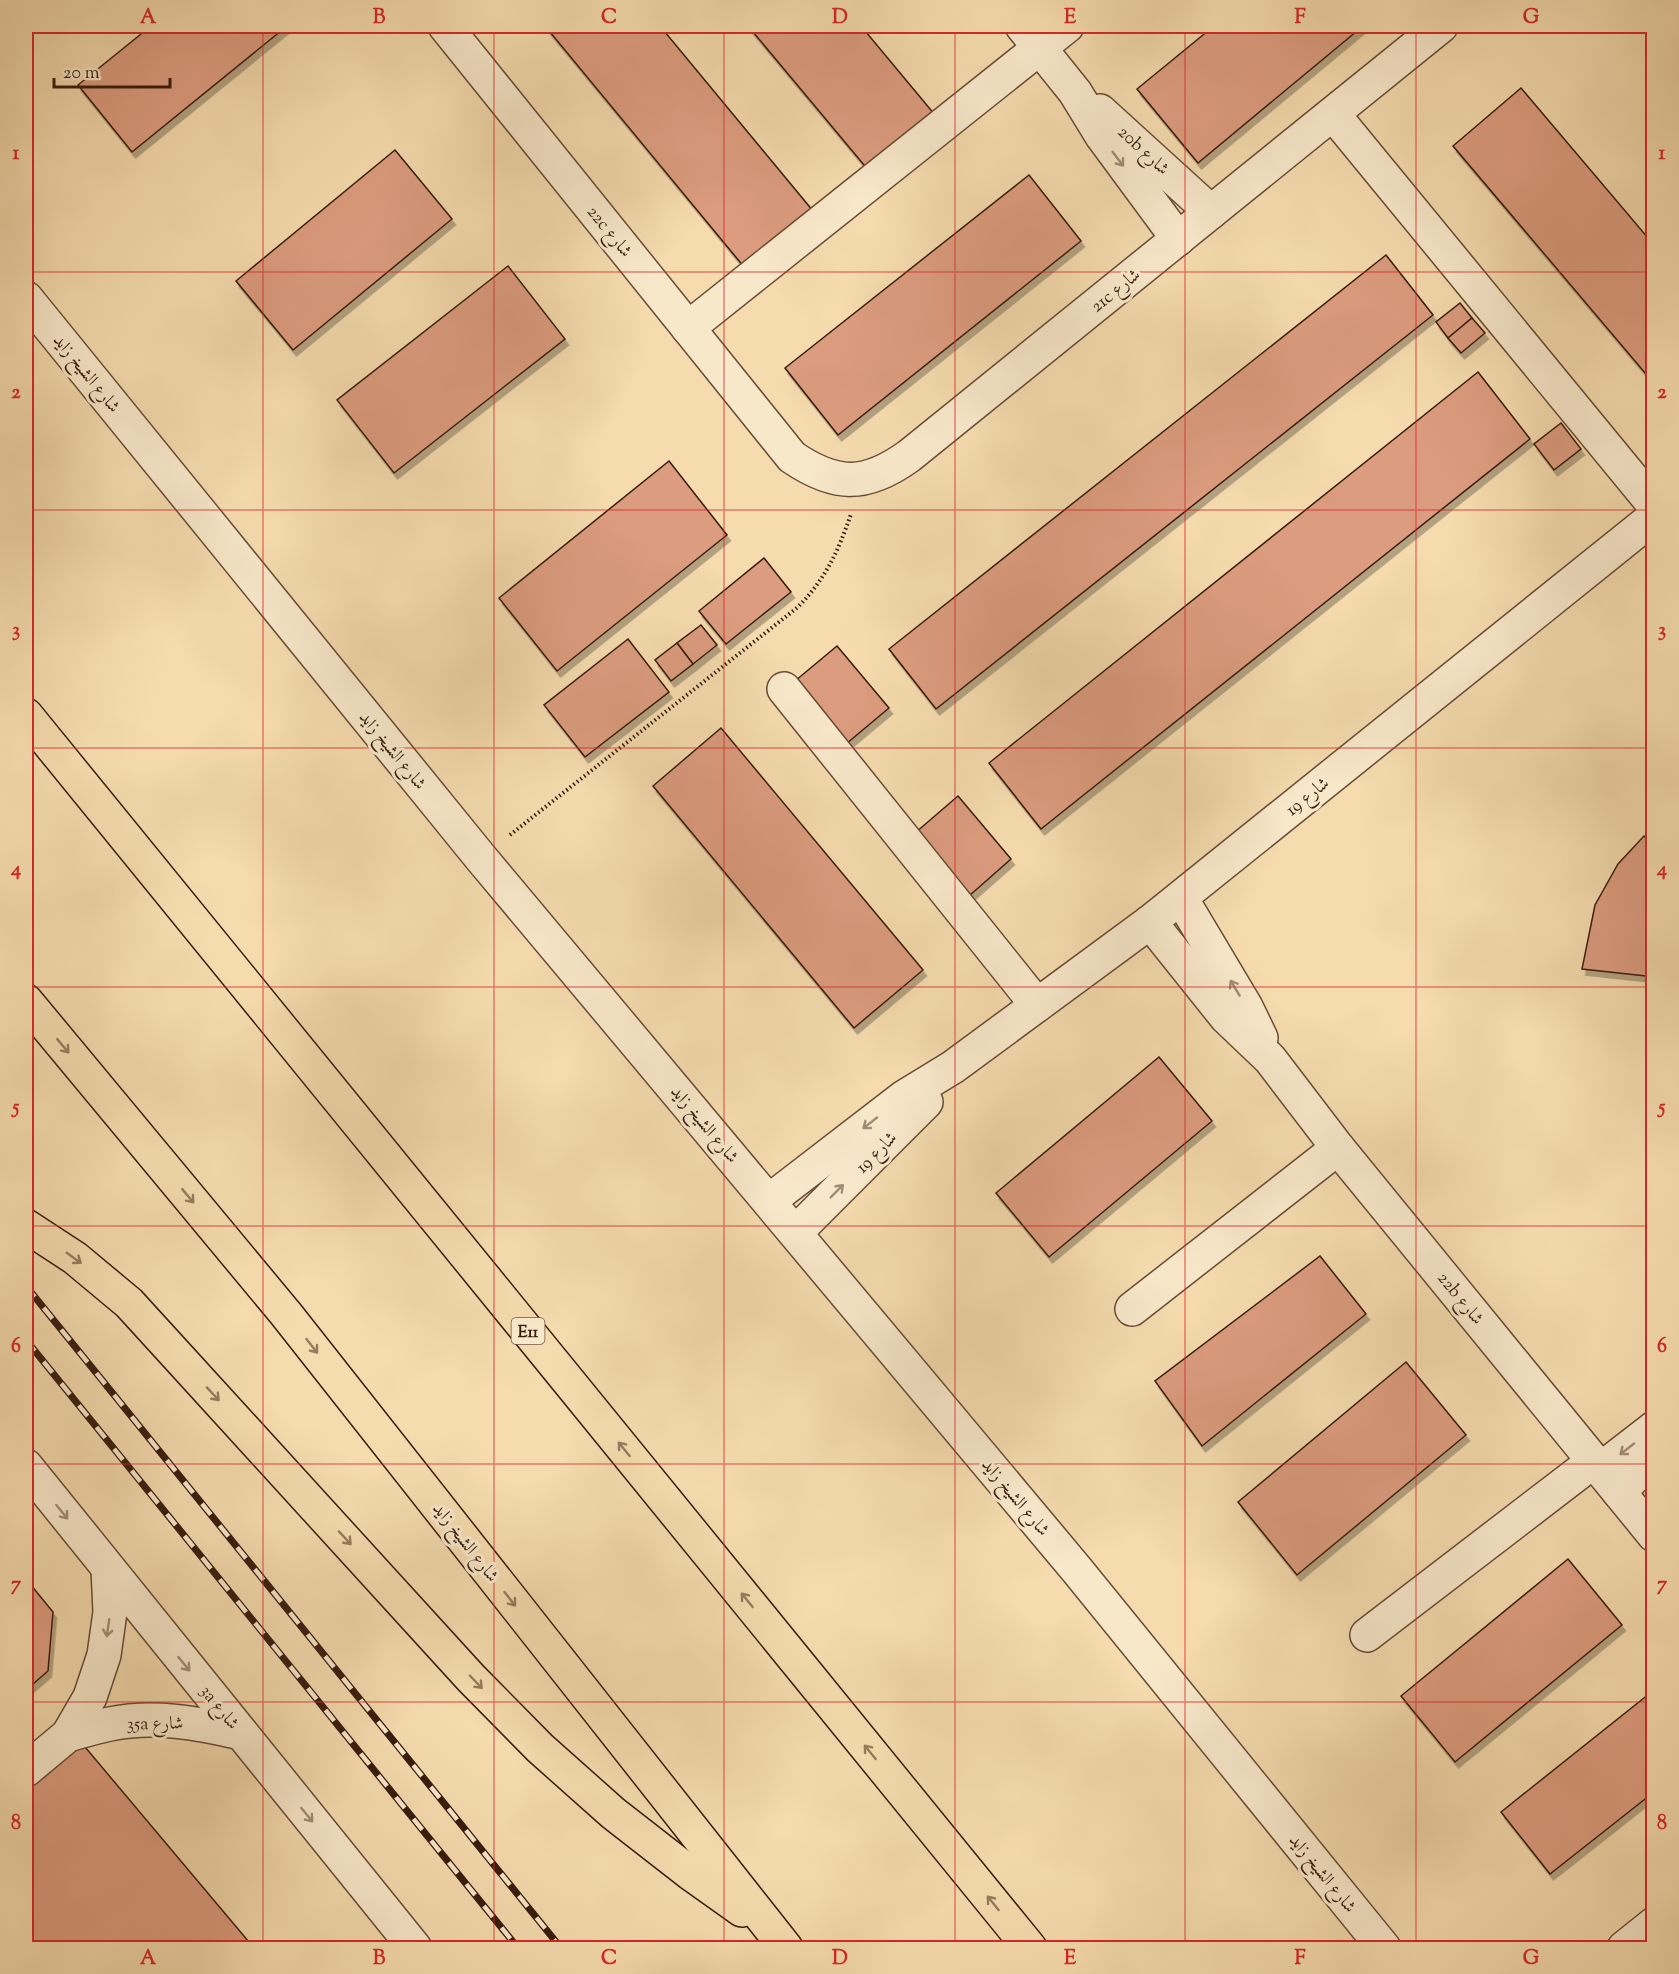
<svg xmlns="http://www.w3.org/2000/svg" width="1679" height="1974" font-family="'Sorts Mill Goudy',Amiri,serif">
  <defs>
    <filter id="shadow"><feDropShadow dx="3.5" dy="6" stdDeviation="0" flood-color="#0004"/></filter>
  </defs>
  <rect width="100%" height="100%" fill="#f5dbae"/>
  <filter id="stains"><feTurbulence type="fractalNoise" baseFrequency=".00333" numOctaves="4"/><feColorMatrix values="0 0 0 0 .2 0 0 0 0 .09 0 0 0 0 .02 0 0 0 .5 -.17"/></filter>
  <radialGradient id="worn" r=".72"><stop offset=".6" stop-color="#630" stop-opacity="0"/><stop offset="1" stop-color="#630" stop-opacity=".3"/></radialGradient>
  <g fill="#dc9c7f" stroke="#381c0e" stroke-width="1.5" filter="url(#shadow)">
    <path d="M 151,26 L 287,26 L 132,152 L 78,85 Z"/>
    <path d="M 545,26 L 660,26 L 818,217 L 749,273 Z"/>
    <path d="M 748,26 L 861,26 L 940,121 L 874,177 Z"/>
    <path d="M 1214,26 L 1363,26 L 1198,163 L 1137,89 Z"/>
    <path d="M 1521,88 L 1654,245 L 1654,377 L 1651,380 L 1453,146 Z"/>
    <path d="M 395,150 L 452,219 L 293,350 L 236,281 Z"/>
    <path d="M 1029,175 L 1081,241 L 838,435 L 785,368 Z"/>
    <path d="M 1386,255 L 1433,315 L 936,709 L 889,649 Z"/>
    <path d="M 508,266 L 565,339 L 394,473 L 337,400 Z"/>
    <path d="M 1460,303 L 1472,318 L 1448,338 L 1436,322 Z"/>
    <path d="M 1472,318 L 1485,333 L 1461,353 L 1448,338 Z"/>
    <path d="M 1478,372 L 1530,439 L 1041,829 L 989,763 Z"/>
    <path d="M 1561,423 L 1581,449 L 1554,470 L 1534,444 Z"/>
    <path d="M 669,461 L 727,535 L 557,671 L 499,598 Z"/>
    <path d="M 764,558 L 791,592 L 726,644 L 699,611 Z"/>
    <path d="M 701,625 L 717,645 L 693,664 L 677,643 Z"/>
    <path d="M 628,639 L 669,692 L 585,757 L 544,705 Z"/>
    <path d="M 677,643 L 693,664 L 671,681 L 655,660 Z"/>
    <path d="M 837,646 L 889,708 L 846,744 L 795,681 Z"/>
    <path d="M 721,728 L 923,970 L 854,1028 L 653,786 Z"/>
    <path d="M 1654,790 L 1654,802 L 1646,792 Z"/>
    <path d="M 958,796 L 1011,859 L 969,896 L 915,833 Z"/>
    <path d="M 1644,836 L 1654,846 L 1654,980 L 1646,976 L 1582,969 L 1595,905 L 1618,864 Z"/>
    <path d="M 1159,1057 L 1212,1121 L 1049,1257 L 996,1193 Z"/>
    <path d="M 1320,1256 L 1366,1314 L 1202,1446 L 1155,1381 Z"/>
    <path d="M 1406,1362 L 1466,1435 L 1297,1575 L 1238,1502 Z"/>
    <path d="M 1568,1559 L 1622,1625 L 1455,1762 L 1401,1696 Z"/>
    <path d="M 26,1579 L 53,1612 L 48,1671 L 26,1690 Z"/>
    <path d="M 1654,1690 L 1654,1792 L 1550,1874 L 1501,1812 Z"/>
    <path d="M 80,1741 L 254,1948 L 26,1948 L 26,1788 Z"/>
  </g>
  <g fill="none" stroke-linecap="round" stroke-linejoin="round">
    <g stroke="#674c36" stroke-width="36">
      <g id="minor">
        <path d="M 445,26 L 792,457 C 836,487 866,487 909,456 L 1441,26"/>
        <path d="M 1022,26 L 1075,92 L 1102,136 L 1178,239"/>
        <path d="M 1100,111 L 1211,212"/>
        <path d="M 1333,114 L 1654,505"/>
        <path d="M 26,298 L 481,858 L 1077,1570 L 1384,1948"/>
        <path d="M 688,328 L 1067,26"/>
        <path d="M 784,689 L 1037,1005"/>
        <path d="M 1181,898 L 1246,1007 L 1261,1038"/>
        <path d="M 1150,922 L 1226,1017 L 1270,1059 L 1338,1148 L 1654,1535"/>
        <path d="M 769,1201 L 904,1097 L 953,1067 L 1150,922 L 1654,517"/>
        <path d="M 796,1232 L 926,1102"/>
        <path d="M 1132,1309 L 1338,1148"/>
        <path d="M 26,1466 L 415,1948"/>
        <path d="M 1601,1469 L 1654,1428"/>
        <path d="M 1619,1492 L 1654,1457"/>
        <path d="M 1367,1635 L 1594,1461"/>
        <path d="M 68,1735 C 82,1731 96,1727 110,1724 C 154,1715 198,1723 241,1733"/>
        <path d="M 26,1770 L 68,1735 L 90,1697 L 104,1655 L 110,1612 L 108,1569"/>
        <path d="M 1624,1948 L 1654,1924"/>
      </g>
    </g>
    <g stroke="#381c0e" stroke-width="36">
      <g id="highway">
        <path d="M 26,715 L 1030,1948"/>
        <path d="M 26,1001 L 286,1314 L 786,1948"/>
        <path d="M 26,1226 L 75,1258 L 129,1303 L 471,1678 L 540,1748 L 613,1813 L 690,1873 L 742,1910"/>
      </g>
    </g>
    <path stroke="#381c0e" stroke-width="4" stroke-dasharray="1.5 3" stroke-linecap="butt" d="M 510,835 L 798,607 C 826,578 838,552 851,514"/>
    <use href="#minor" stroke="#f8e8ca" stroke-width="33"/>
    <use href="#highway" stroke="#f5dbae" stroke-width="33"/>
    <g stroke="#381c0e" stroke-width="7">
      <g id="rail">
        <path d="M 26,1286 L 561,1948"/>
        <path d="M 26,1340 L 518,1948"/>
      </g>
    </g>
    <use href="#rail" stroke="#f8e8ca" stroke-width="4.5" stroke-dasharray="14" stroke-linecap="butt"/>
  </g>
  <defs><path id="oneway-shaft" d="M-6 0H5M1.5-3L5.5 0L1.5 3" fill="none" stroke-width="1.6" stroke-linecap="round" stroke-linejoin="round" transform="scale(1.5)"/></defs>
  <g stroke="#a28c75">
    <use href="#oneway-shaft" transform="translate(1118 159) rotate(53)"/>
    <use href="#oneway-shaft" transform="translate(1235 988) rotate(-121)"/>
    <use href="#oneway-shaft" transform="translate(870 1123) rotate(142)"/>
    <use href="#oneway-shaft" transform="translate(837 1191) rotate(-45)"/>
    <use href="#oneway-shaft" transform="translate(1627 1449) rotate(142)"/>
    <use href="#oneway-shaft" transform="translate(62 1512) rotate(51)"/>
    <use href="#oneway-shaft" transform="translate(108 1628) rotate(98)"/>
    <use href="#oneway-shaft" transform="translate(184 1664) rotate(51)"/>
    <use href="#oneway-shaft" transform="translate(307 1815) rotate(51)"/>
  </g>
  <g stroke="#967c5e">
    <use href="#oneway-shaft" transform="translate(63 1046) rotate(50)"/>
    <use href="#oneway-shaft" transform="translate(188 1196) rotate(50)"/>
    <use href="#oneway-shaft" transform="translate(74 1258) rotate(36)"/>
    <use href="#oneway-shaft" transform="translate(312 1346) rotate(52)"/>
    <use href="#oneway-shaft" transform="translate(213 1394) rotate(47)"/>
    <use href="#oneway-shaft" transform="translate(624 1449) rotate(-129)"/>
    <use href="#oneway-shaft" transform="translate(345 1538) rotate(47)"/>
    <use href="#oneway-shaft" transform="translate(510 1599) rotate(52)"/>
    <use href="#oneway-shaft" transform="translate(747 1600) rotate(-129)"/>
    <use href="#oneway-shaft" transform="translate(476 1682) rotate(46)"/>
    <use href="#oneway-shaft" transform="translate(870 1752) rotate(-129)"/>
    <use href="#oneway-shaft" transform="translate(993 1903) rotate(-129)"/>
  </g>
  <path fill="none" stroke="#d62828" stroke-width="1.5" stroke-opacity="0.55" d="M 263,26 L 263,1948M 494,26 L 494,1948M 724,26 L 724,1948M 955,26 L 955,1948M 1185,26 L 1185,1948M 1416,26 L 1416,1948M 26,272 L 1654,272M 26,510 L 1654,510M 26,748 L 1654,748M 26,987 L 1654,987M 26,1226 L 1654,1226M 26,1464 L 1654,1464M 26,1702 L 1654,1702"/>
  <g text-anchor="middle" stroke-width="6" stroke-linejoin="round" paint-order="stroke">
    <rect fill="#f8e8ca" stroke="#725946" stroke-width="1.5" x="511.5" y="1318" width="33" height="26" rx="4.5"/>
    <g font-size="16" font-weight="bold" fill="#381c0e">
      <text x="528" y="1337">E11</text>
    </g>
    <g font-size="18" fill="#381c0e" stroke="#f8e8ca">
      <text transform="translate(1144 150) rotate(43)" y="6">20b شارع</text>
      <text transform="translate(610 231) rotate(51)" y="6">22c شارع</text>
      <text transform="translate(1115 290) rotate(-39)" y="6">21c شارع</text>
      <text transform="translate(87 373) rotate(51)" y="6">شارع الشيخ زايد</text>
      <text transform="translate(393 750) rotate(51)" y="6">شارع الشيخ زايد</text>
      <text transform="translate(1307 796) rotate(-39)" y="6">شارع 19</text>
      <text transform="translate(705 1124) rotate(50)" y="6">شارع الشيخ زايد</text>
      <text transform="translate(876 1152) rotate(-45)" y="6">شارع 19</text>
      <text transform="translate(1461 1298) rotate(51)" y="6">22b شارع</text>
      <text transform="translate(1016 1497) rotate(50)" y="6">شارع الشيخ زايد</text>
      <text transform="translate(466 1542) rotate(52)" y="6">شارع الشيخ زايد</text>
      <text transform="translate(220 1707) rotate(51)" y="6">3a شارع</text>
      <text transform="translate(155 1723) rotate(-1)" y="6">35a شارع</text>
      <text transform="translate(1323 1873) rotate(51)" y="6">شارع الشيخ زايد</text>
    </g>
  </g>
  <rect width="1679" height="1974" fill="none" stroke="#f5dbae" stroke-width="66"/>
  <path d="M54 78v9h116v-9" fill="none" stroke="#381c0e" stroke-width="3"/>
  <text x="63" y="78" font-size="18" fill="#381c0e" stroke="#f8e8ca" stroke-width="4.5" paint-order="stroke">20 m</text>
  <rect x="33" y="33" width="1613" height="1908" fill="none" stroke="#d62828" stroke-width="2"/>
  <g font-size="20" text-anchor="middle" font-weight="bold" fill="#d62828">
    <text x="148" y="23">A</text>
    <text x="379" y="23">B</text>
    <text x="609" y="23">C</text>
    <text x="840" y="23">D</text>
    <text x="1070" y="23">E</text>
    <text x="1300" y="23">F</text>
    <text x="1531" y="23">G</text>
    <text x="16" y="159">1</text>
    <text x="1662" y="159">1</text>
    <text x="16" y="398">2</text>
    <text x="1662" y="398">2</text>
    <text x="16" y="636">3</text>
    <text x="1662" y="636">3</text>
    <text x="16" y="875">4</text>
    <text x="1662" y="875">4</text>
    <text x="16" y="1113">5</text>
    <text x="1662" y="1113">5</text>
    <text x="16" y="1352">6</text>
    <text x="1662" y="1352">6</text>
    <text x="16" y="1590">7</text>
    <text x="1662" y="1590">7</text>
    <text x="16" y="1829">8</text>
    <text x="1662" y="1829">8</text>
    <text x="148" y="1964">A</text>
    <text x="379" y="1964">B</text>
    <text x="609" y="1964">C</text>
    <text x="840" y="1964">D</text>
    <text x="1070" y="1964">E</text>
    <text x="1300" y="1964">F</text>
    <text x="1531" y="1964">G</text>
  </g>
  <rect width="100%" height="100%" filter="url(#stains)"/>
  <rect width="100%" height="100%" fill="url(#worn)"/>
</svg>
